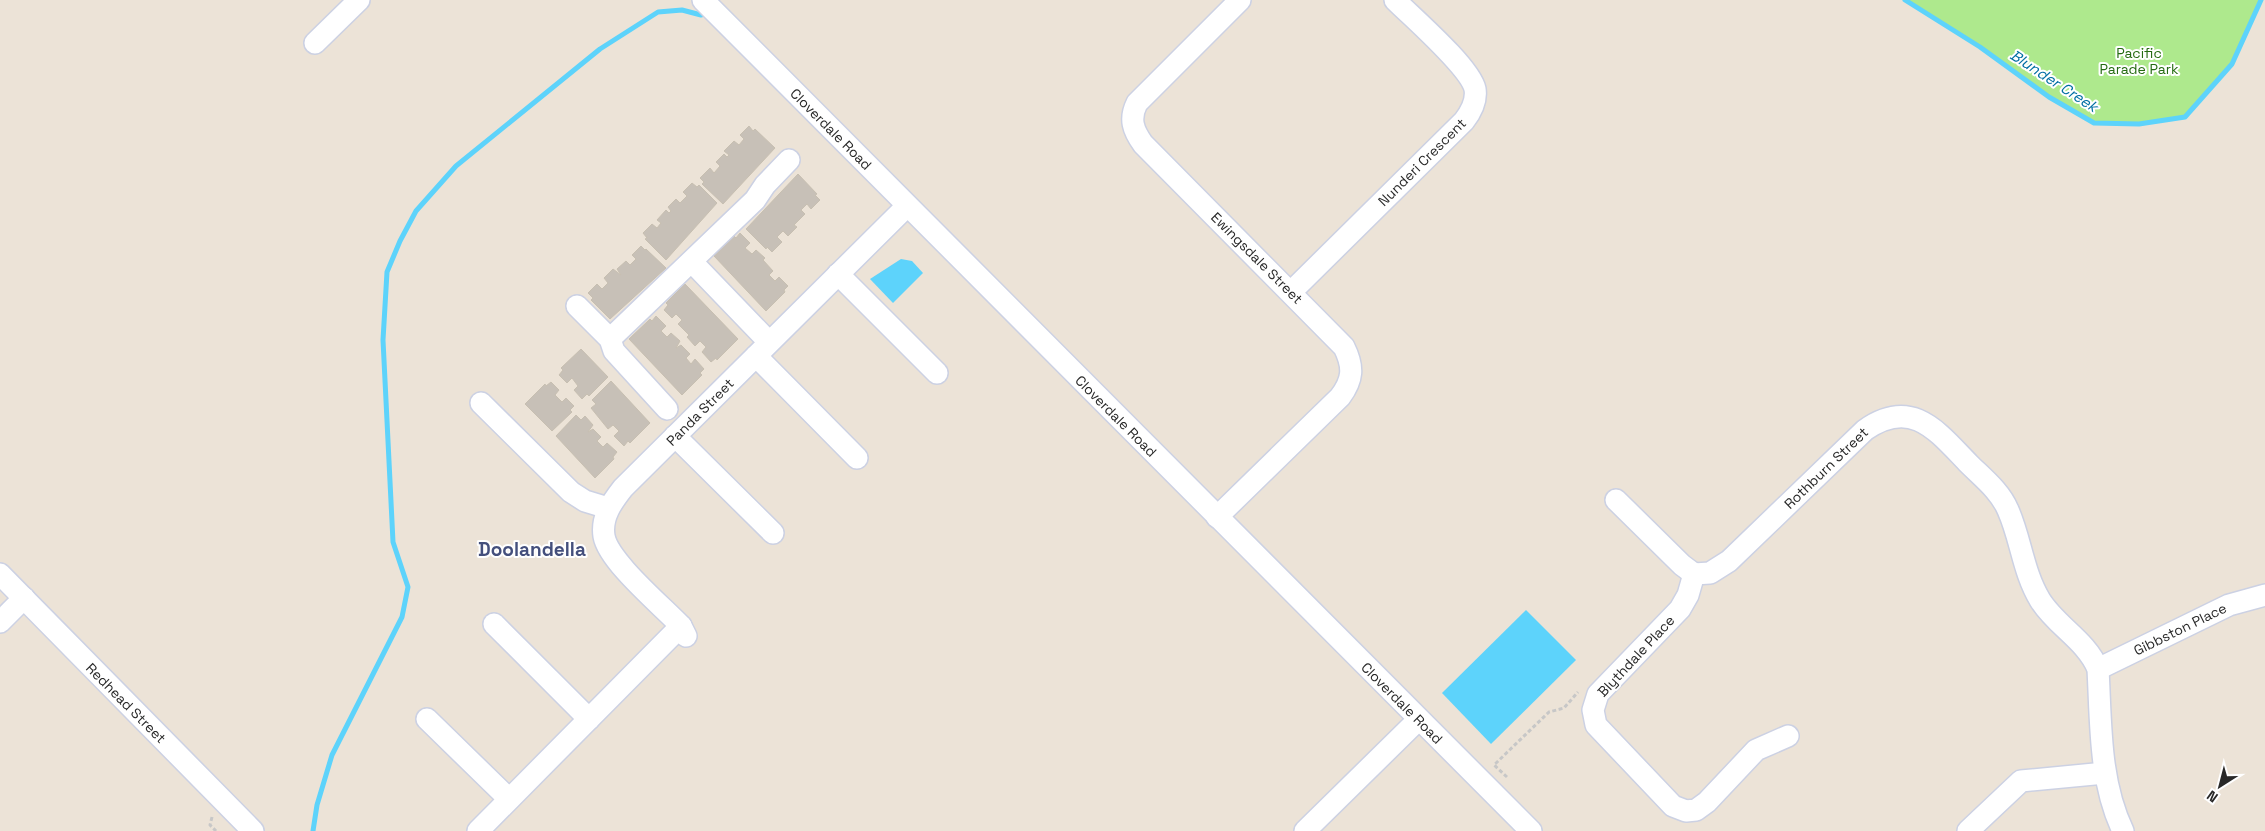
<svg xmlns="http://www.w3.org/2000/svg" width="2265" height="831" font-family="'Space Grotesk',sans-serif">
  <rect width="100%" height="100%" fill="#ece3d7"/>
  <path fill="#aee98d" d="M 1905,0 L 2261,0 L 2232,64 L 2185,117 L 2139,124 L 2094,123 L 2049,97 L 1980,47 Z"/>
  <g fill="#5dd3fb">
    <path d="M 901,259 L 912,261 L 923,273 L 893,303 L 870,279 Z"/>
    <path d="M 1526,610 L 1576,660 L 1491,744 L 1442,693 Z"/>
  </g>
  <g fill="none" stroke-linecap="round" stroke-linejoin="round">
    <g stroke="#5dd3fb" stroke-width="5">
      <path d="M 1905,0 L 1980,47 L 2049,97 L 2094,123 L 2139,124 L 2185,117 L 2232,64 L 2261,0"/>
      <path d="M 313,831 L 317,805 L 332,755 L 402,617 L 408,587 L 393,542 L 383,340 L 387,272 L 400,241 L 416,211 L 456,166 L 600,49 L 658,12 L 682,10 L 701,15"/>
    </g>
  </g>
  <g fill="#c7c0b7" stroke="#c7bfb1">
    <path d="M 749,126 L 753,131 L 755,129 L 775,148 L 723,204 L 702,184 L 704,182 L 700,178 L 710,168 L 714,173 L 720,166 L 716,162 L 724,154 L 727,157 L 729,155 L 724,151 L 734,141 L 739,145 L 744,139 L 740,135 Z"/>
    <path d="M 798,174 L 817,194 L 815,195 L 820,200 L 811,209 L 807,204 L 801,210 L 805,214 L 794,225 L 797,227 L 788,236 L 783,231 L 777,237 L 782,242 L 772,252 L 767,247 L 766,249 L 746,229 Z"/>
    <path d="M 692,183 L 697,187 L 699,185 L 717,203 L 666,260 L 645,239 L 647,238 L 643,233 L 652,224 L 657,228 L 661,223 L 657,220 L 666,210 L 669,213 L 671,211 L 668,207 L 676,199 L 680,203 L 687,196 L 683,192 Z"/>
    <path d="M 740,233 L 750,243 L 745,248 L 752,254 L 756,250 L 765,258 L 763,260 L 773,271 L 769,275 L 775,281 L 779,277 L 788,286 L 784,290 L 785,292 L 766,311 L 714,256 L 734,236 L 736,238 Z"/>
    <path d="M 641,246 L 645,250 L 646,249 L 666,268 L 610,319 L 591,300 L 593,298 L 588,293 L 597,284 L 602,289 L 608,283 L 604,278 L 613,269 L 621,275 L 617,269 L 626,261 L 630,265 L 636,259 L 632,255 Z"/>
    <path d="M 685,284 L 738,339 L 717,360 L 716,358 L 711,362 L 702,352 L 706,347 L 700,341 L 695,346 L 687,337 L 689,335 L 678,324 L 682,320 L 676,314 L 672,318 L 664,310 L 668,305 L 666,303 Z"/>
    <path d="M 656,316 L 666,326 L 661,331 L 667,337 L 671,333 L 680,341 L 676,348 L 681,345 L 690,354 L 686,358 L 691,364 L 695,359 L 704,369 L 700,373 L 702,375 L 682,395 L 629,339 L 650,319 L 652,321 Z"/>
    <path d="M 581,349 L 608,377 L 589,396 L 587,394 L 582,399 L 574,390 L 578,386 L 572,378 L 567,383 L 559,375 L 563,370 L 561,368 Z"/>
    <path d="M 611,381 L 650,423 L 630,443 L 628,441 L 624,446 L 614,436 L 619,431 L 613,425 L 608,429 L 591,408 L 596,404 L 592,400 Z"/>
    <path d="M 551,382 L 559,390 L 555,395 L 562,402 L 566,398 L 574,406 L 570,410 L 572,412 L 552,431 L 525,404 L 545,384 L 546,386 Z"/>
    <path d="M 576,415 L 581,420 L 585,416 L 593,425 L 588,432 L 593,429 L 601,437 L 597,441 L 603,447 L 607,443 L 617,452 L 613,457 L 614,459 L 595,478 L 556,436 Z"/>
  </g>
  <g fill="none" stroke-linecap="round" stroke-linejoin="round">
    <g stroke="#ccd1e3" stroke-width="24">
      <g id="minor">
        <path d="M 703,0 L 1531,831"/>
        <path d="M 315,43 L 359,0"/>
        <path d="M 692,262 L 769,342"/>
        <path d="M 838,274 L 937,373"/>
        <path d="M 1291,292 L 1464,121 C 1471,112 1477,101 1475,89 C 1470,67 1413,18 1395,0"/>
        <path d="M 577,306 L 610,339 L 614,351 L 667,409"/>
        <path d="M 610,339 L 755,200 L 765,185 L 789,160"/>
        <path d="M 756,356 L 857,458"/>
        <path d="M 481,403 L 571,492 L 585,501 L 608,508"/>
        <path d="M 675,436 L 773,533"/>
        <path d="M 1616,500 L 1682,565 L 1694,574"/>
        <path d="M 1217,517 L 1340,397 C 1353,380 1354,367 1344,347 L 1143,144 C 1133,130 1129,119 1137,103 L 1240,0"/>
        <path d="M 0,574 L 253,831"/>
        <path d="M 1694,574 L 1710,573 L 1729,561 L 1865,430 C 1912,397 1937,431 1969,464 C 1983,478 2000,491 2008,510 C 2021,539 2023,572 2040,600 C 2056,626 2086,640 2098,669 C 2101,723 2099,781 2123,831"/>
        <path d="M 1694,574 L 1688,595 L 1680,609 L 1598,694 L 1593,710 L 1596,725 L 1673,806 L 1686,811 L 1696,810 L 1707,802 L 1756,750 L 1788,736"/>
        <path d="M 0,622 L 24,598"/>
        <path d="M 494,624 L 589,719"/>
        <path d="M 686,636 L 681,626 C 662,606 608,561 604,536 C 601,517 612,502 623,488 L 907,206"/>
        <path d="M 2098,669 L 2229,605 L 2265,595"/>
        <path d="M 427,719 L 509,799"/>
        <path d="M 478,831 L 681,626"/>
        <path d="M 1305,831 L 1418,720"/>
        <path d="M 1968,831 L 2021,781 L 2105,773"/>
      </g>
    </g>
    <g stroke="#c7c7c7" stroke-width="3" stroke-dasharray="4 2.5" stroke-linecap="butt">
      <path d="M 1507,777 L 1494,765 L 1549,712 L 1564,708 L 1578,692"/>
      <path d="M 212,817 L 210,825 L 216,831"/>
    </g>
    <use href="#minor" stroke="#fff" stroke-width="21"/>
  </g>
  <g text-anchor="middle" stroke-width="4" stroke-linejoin="round" paint-order="stroke">
    <g font-size="14" fill="#256b12" stroke="#fff">
      <text x="2139" y="58">Pacific<tspan x="2139" dy="16">Parade Park</tspan></text>
    </g>
    <g font-size="14" fill="#282828" stroke="#fff">
      <text transform="translate(831 129) rotate(45)" y="5">Cloverdale Road</text>
      <text transform="translate(1422 162) rotate(-45)" y="5">Nunderi Crescent</text>
      <text transform="translate(1257 258) rotate(45)" y="5">Ewingsdale Street</text>
      <text transform="translate(700 412) rotate(-45)" y="5">Panda Street</text>
      <text transform="translate(1116 416) rotate(45)" y="5">Cloverdale Road</text>
      <text transform="translate(1826 468) rotate(-44)" y="5">Rothburn Street</text>
      <text transform="translate(2180 629) rotate(-26)" y="5">Gibbston Place</text>
      <text transform="translate(1636 656) rotate(-47)" y="5">Blythdale Place</text>
      <text transform="translate(126 703) rotate(45)" y="5">Redhead Street</text>
      <text transform="translate(1402 703) rotate(45)" y="5">Cloverdale Road</text>
    </g>
    <g font-size="15" font-style="italic" fill="#006ea3" stroke="#fff">
      <text transform="translate(2054 81) rotate(33)" y="5">Blunder Creek</text>
    </g>
    <g font-size="19" font-weight="bold" fill="#444f7c" stroke="#fff">
      <text x="532" y="556">Doolandella</text>
    </g>
  </g>
  <g transform="translate(2220 786) rotate(216)" stroke="#ffffff" stroke-width="4" paint-order="stroke">
  <path d="M0-4L9 19L0 12L-9 19Z" fill="#282828"/>
  <text y="-8" font-size="14" font-weight="bold" text-anchor="middle" fill="#282828">N</text>
  </g>
</svg>
